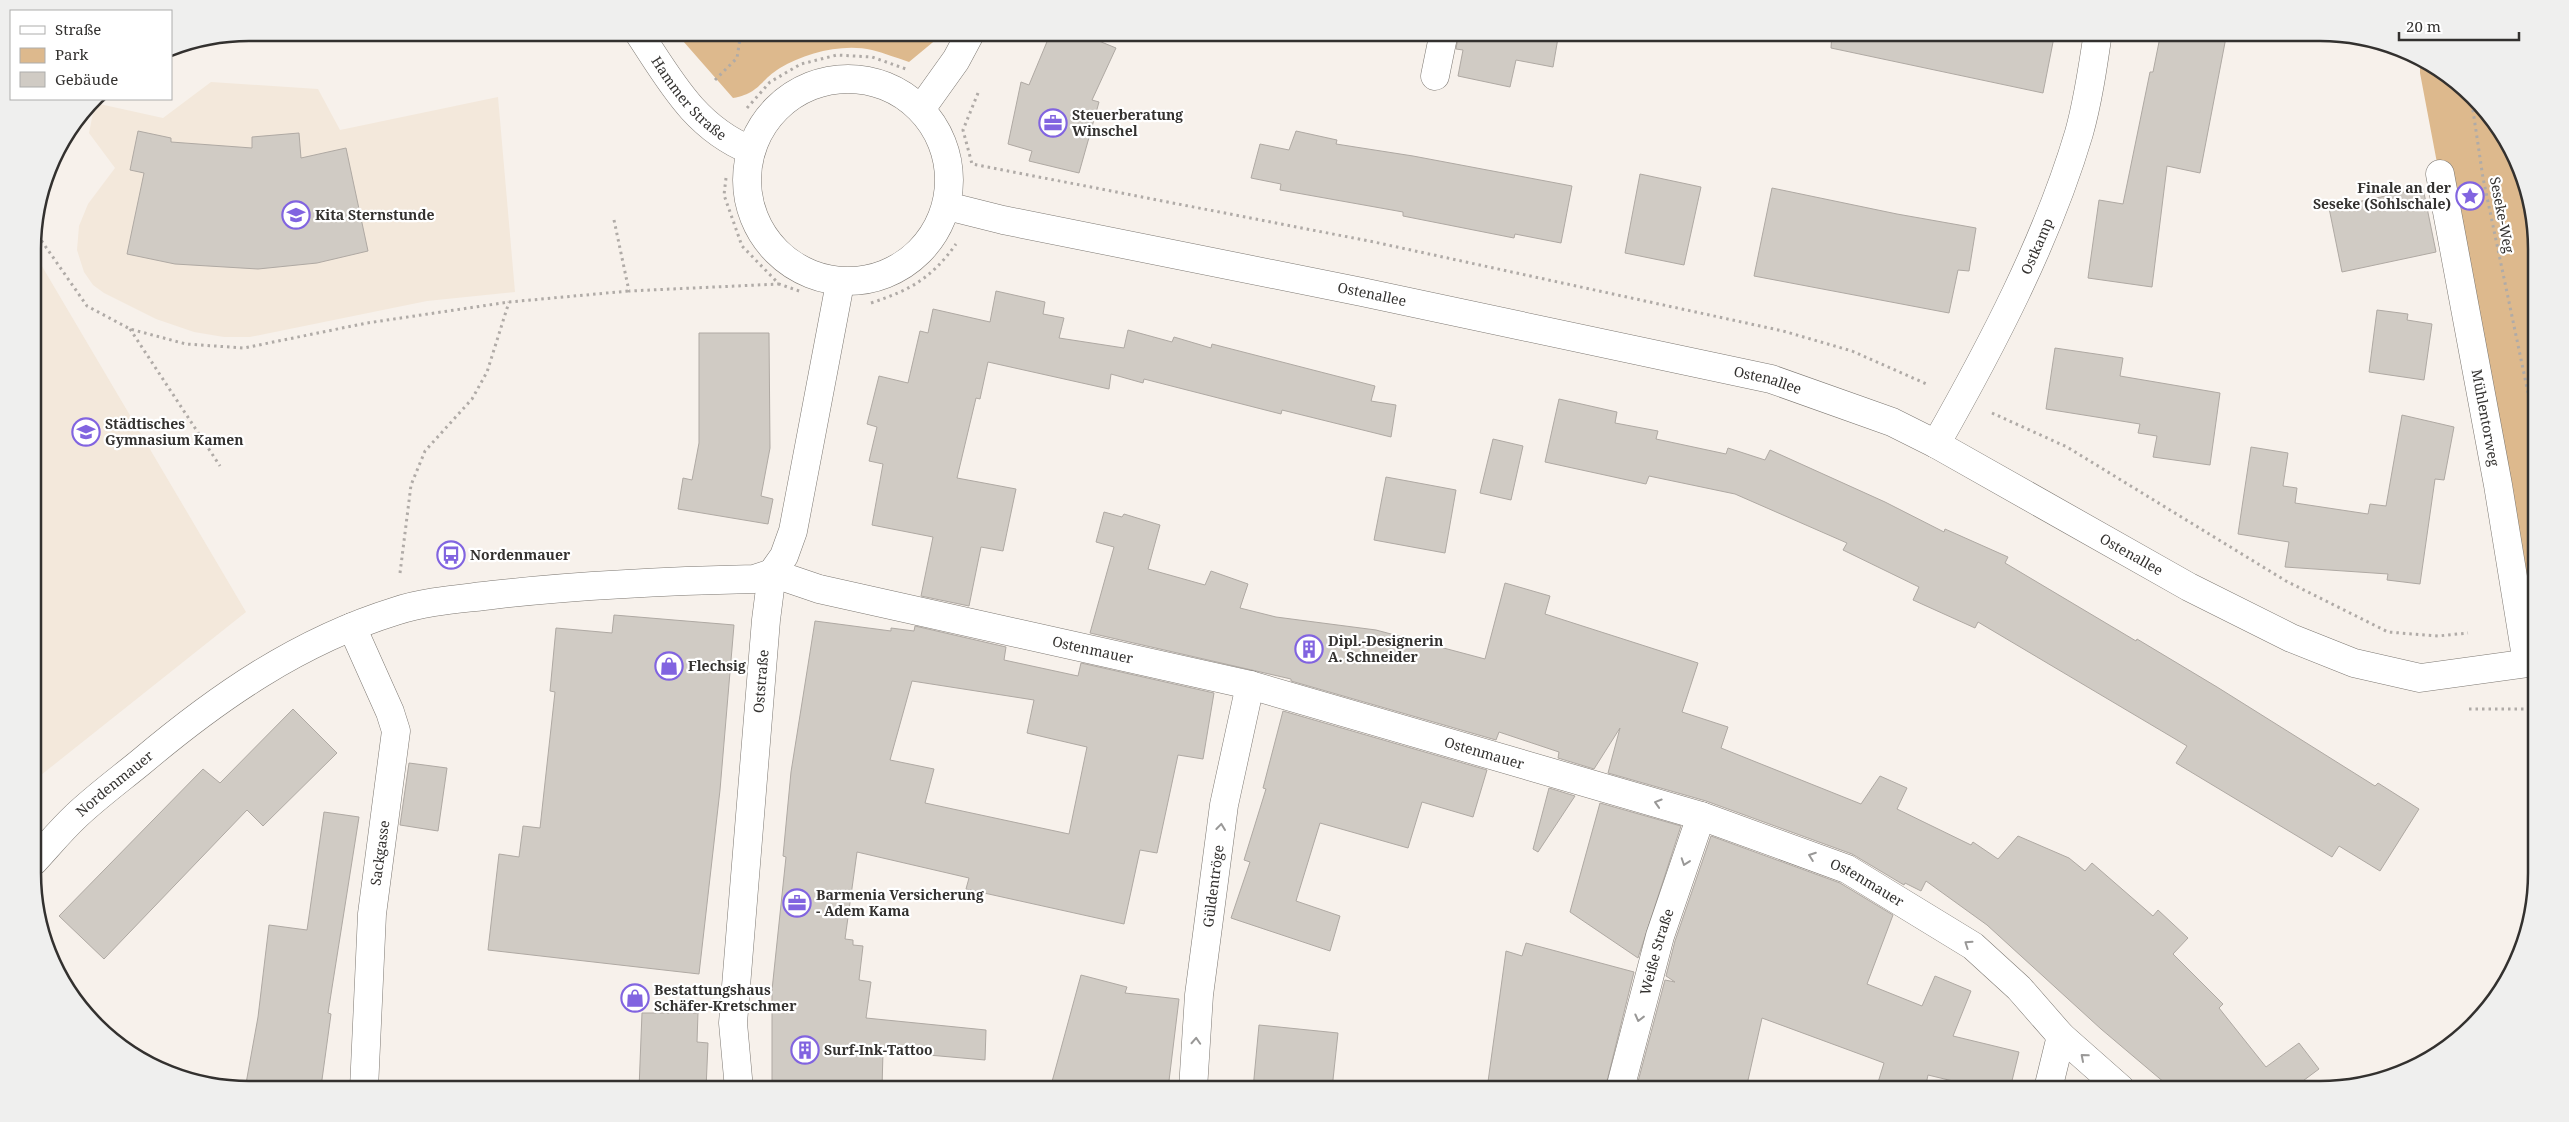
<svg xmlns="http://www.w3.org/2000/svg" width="2569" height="1122" font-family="'Noto Serif',serif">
  <rect width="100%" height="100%" fill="#f7f1eb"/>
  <g fill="#f3e8db">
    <path d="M 211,82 L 318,89 L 340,130 L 498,97 L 515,292 L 427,301 L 250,337 L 224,337 L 194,332 L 156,319 L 104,293 L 93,285 L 84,272 L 77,250 L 79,226 L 88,204 L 115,168 L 89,133 L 95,103 L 163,118 Z"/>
    <path d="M 33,251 L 246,612 L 41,775 L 34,784 Z"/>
  </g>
  <g fill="#ddb98d">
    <path d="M 676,33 L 944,33 L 909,62 C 897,58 884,53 872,50 C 843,43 805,53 780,68 C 759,81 760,93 733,98 Z"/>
    <path d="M 2420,59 L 2452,77 L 2492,117 L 2520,166 L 2535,221 L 2536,622 L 2520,629 L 2493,459 L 2420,73 Z"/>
  </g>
  <g fill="#d0cbc4" stroke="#afa9a3" fill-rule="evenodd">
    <path d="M 1051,32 L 1077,32 L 1116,48 L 1092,100 L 1099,102 L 1079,173 L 1029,161 L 1032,151 L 1008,144 L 1021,82 L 1029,85 Z"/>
    <path d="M 1459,32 L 1559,32 L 1553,67 L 1516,60 L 1510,87 L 1458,76 L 1463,50 L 1456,49 Z"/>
    <path d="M 1832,32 L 2055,32 L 2043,93 L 1831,48 Z"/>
    <path d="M 2161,32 L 2227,32 L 2200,173 L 2167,166 L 2152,287 L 2088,278 L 2099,200 L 2123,204 L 2150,72 L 2153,72 Z"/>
    <path d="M 138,131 L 171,138 L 171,142 L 252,148 L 252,137 L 299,133 L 301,158 L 346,148 L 368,251 L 317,263 L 258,269 L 175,264 L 127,254 L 144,173 L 130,170 Z"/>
    <path d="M 1296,131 L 1337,140 L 1336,144 L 1413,156 L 1572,186 L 1561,243 L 1515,234 L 1514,238 L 1403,216 L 1403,212 L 1280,190 L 1281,184 L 1251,178 L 1260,144 L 1289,150 Z"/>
    <path d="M 1640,174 L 1701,187 L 1684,265 L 1625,253 Z"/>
    <path d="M 1772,188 L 1897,214 L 1976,228 L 1969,271 L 1958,270 L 1949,313 L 1754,276 Z"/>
    <path d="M 2423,188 L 2436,252 L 2342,272 L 2329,208 Z"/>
    <path d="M 996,291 L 1045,302 L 1043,314 L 1064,318 L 1059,338 L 1124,348 L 1128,330 L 1172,342 L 1174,337 L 1211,348 L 1212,344 L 1375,386 L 1371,401 L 1396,405 L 1391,437 L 1282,410 L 1281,414 L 1144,379 L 1143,383 L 1111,374 L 1109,389 L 988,362 L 980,399 L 976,398 L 957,478 L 1016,489 L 1003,551 L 981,547 L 969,606 L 921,596 L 933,537 L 872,525 L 883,464 L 869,461 L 877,427 L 867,424 L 879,376 L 908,383 L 920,331 L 928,333 L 933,309 L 990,322 Z"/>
    <path d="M 2377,310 L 2408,314 L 2407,320 L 2432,324 L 2424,380 L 2369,372 Z"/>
    <path d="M 699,333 L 769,333 L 770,448 L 761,496 L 773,499 L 768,524 L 678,509 L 683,478 L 692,480 L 699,443 Z"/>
    <path d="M 2055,348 L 2123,358 L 2120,376 L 2220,393 L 2210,465 L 2153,457 L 2157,436 L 2138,433 L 2140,424 L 2046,409 Z"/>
    <path d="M 1559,399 L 1617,412 L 1615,423 L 1658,431 L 1656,439 L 1726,454 L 1728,448 L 1765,460 L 1770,450 L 1885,502 L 1944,532 L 1945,529 L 2008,557 L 2005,563 L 2136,641 L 2137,639 L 2217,687 L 2375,786 L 2378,783 L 2419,809 L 2380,871 L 2339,846 L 2332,857 L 2176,763 L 2187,746 L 1978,622 L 1975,628 L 1913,600 L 1919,587 L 1843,550 L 1847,543 L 1735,494 L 1649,476 L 1646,484 L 1545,462 Z"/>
    <path d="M 2402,415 L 2454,427 L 2444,480 L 2435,479 L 2420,584 L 2387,580 L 2388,574 L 2285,567 L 2289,542 L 2238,534 L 2251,447 L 2288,453 L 2283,486 L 2297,488 L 2295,503 L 2368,514 L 2370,504 L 2386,506 Z"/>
    <path d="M 1493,439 L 1523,446 L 1511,500 L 1480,493 Z"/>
    <path d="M 1386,477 L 1456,490 L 1445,553 L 1374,540 Z"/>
    <path d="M 1104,512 L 1122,517 L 1124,514 L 1160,525 L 1148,569 L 1205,585 L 1211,571 L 1248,584 L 1240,608 L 1276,617 L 1376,630 L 1485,659 L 1505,583 L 1550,596 L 1545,614 L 1698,663 L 1682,712 L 1728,727 L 1721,748 L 1861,804 L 1880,776 L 1907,788 L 1897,809 L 1971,845 L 1973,842 L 1998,859 L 2018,836 L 2069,858 L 2085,871 L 2092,863 L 2153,916 L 2158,910 L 2188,938 L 2173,954 L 2223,1004 L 2219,1008 L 2266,1067 L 2299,1043 L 2319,1069 L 2292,1089 L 2172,1089 L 2101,1029 L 1987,925 L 1926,881 L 1921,891 L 1905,883 L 1904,885 L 1852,854 L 1706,801 L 1608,773 L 1620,728 L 1594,769 L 1558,758 L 1559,752 L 1499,732 L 1496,740 L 1291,681 L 1291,679 L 1090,633 L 1114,547 L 1096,542 Z"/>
    <path d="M 614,615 L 734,625 L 720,790 L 699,974 L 488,950 L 499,854 L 519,857 L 523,826 L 540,828 L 555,692 L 550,691 L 556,628 L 612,633 Z"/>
    <path d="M 815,621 L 891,631 L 891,628 L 914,631 L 915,626 L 1006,647 L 1004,660 L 1078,676 L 1081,663 L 1214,693 L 1203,759 L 1178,755 L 1157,853 L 1140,850 L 1124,924 L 966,889 L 969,878 L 857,852 L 845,939 L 853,940 L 853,945 L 863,946 L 859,980 L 871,982 L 866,1018 L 986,1030 L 985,1060 L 883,1051 L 882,1089 L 772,1089 L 772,990 L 786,857 L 783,856 L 791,772 ZM 912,681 L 1034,700 L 1027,733 L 1087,747 L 1069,834 L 925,803 L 934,769 L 890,760 Z"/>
    <path d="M 293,709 L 337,753 L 263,826 L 247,810 L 104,959 L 59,916 L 203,769 L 220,783 Z"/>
    <path d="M 1283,711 L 1487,770 L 1473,817 L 1422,802 L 1408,848 L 1320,823 L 1296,901 L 1340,916 L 1330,951 L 1231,918 L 1250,862 L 1244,860 L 1266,789 L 1263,788 Z"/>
    <path d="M 409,763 L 447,768 L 438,831 L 400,825 Z"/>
    <path d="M 1549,788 L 1575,796 L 1538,852 L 1533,849 Z"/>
    <path d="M 1600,803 L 1681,826 L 1638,958 L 1570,912 Z"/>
    <path d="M 324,812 L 359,817 L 328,1013 L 331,1014 L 321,1087 L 310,1085 L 310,1089 L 245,1089 L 258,1017 L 269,925 L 307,930 Z"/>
    <path d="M 1711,836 L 1840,883 L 1893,915 L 1867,984 L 1922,1006 L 1935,976 L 1971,991 L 1953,1036 L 2019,1052 L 2010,1089 L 1986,1089 L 1928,1075 L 1925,1089 L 1876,1089 L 1884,1063 L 1762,1018 L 1746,1089 L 1636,1089 L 1665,980 L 1675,982 L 1666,976 L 1675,941 Z"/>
    <path d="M 1526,943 L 1634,972 L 1605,1089 L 1487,1089 L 1506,951 L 1522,956 Z"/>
    <path d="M 1081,975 L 1127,987 L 1125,993 L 1179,999 L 1168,1089 L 1050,1089 Z"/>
    <path d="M 642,1013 L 698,1013 L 697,1042 L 708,1043 L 706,1089 L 639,1089 Z"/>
    <path d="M 1259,1025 L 1338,1033 L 1332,1089 L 1253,1089 Z"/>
  </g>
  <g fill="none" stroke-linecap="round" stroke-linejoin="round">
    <g stroke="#7d7872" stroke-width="29">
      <g id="minor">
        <path id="s1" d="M 638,32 C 670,80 694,127 750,150"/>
        <path d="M 1435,76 L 1444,32"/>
        <circle cx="848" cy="180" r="101"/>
        <path d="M 921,109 L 956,60 L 971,32"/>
        <path id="s2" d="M 2440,174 L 2498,485 L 2527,663"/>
        <path id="s3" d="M 947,206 L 1003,220 L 1362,292 L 1771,379 L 1892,422 L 1936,444 L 2189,587 L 2291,638 L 2354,663 L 2420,678 L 2536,662"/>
        <path id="s4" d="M 1936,444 C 1991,347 2047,241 2079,133 C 2088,101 2093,66 2098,32"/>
        <path id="s5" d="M 772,573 L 819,589 L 1250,685 L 1701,816 L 1847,869 L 1973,946 L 2019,988 L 2061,1036 L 2121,1089"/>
        <path d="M 352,627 L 390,712 L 396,731 L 372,914 L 364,1089"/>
        <path id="s6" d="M 34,861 C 48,846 61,830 76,816 C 96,797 119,780 141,762 C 218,697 299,641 396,611 C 426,601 460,599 492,595 C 579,585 666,581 754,579 L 772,573"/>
        <path id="s7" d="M 739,1089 L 733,1023 L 766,620 L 772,573 L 784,556 L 793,531 L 840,283"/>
        <path id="s8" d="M 1193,1089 L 1199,995 L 1224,805 L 1250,685"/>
        <path id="s9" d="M 1620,1089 L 1660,936 L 1701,816"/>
        <path d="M 2048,1089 L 2061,1036"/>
      </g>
    </g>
    <g stroke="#b0aba7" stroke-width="3" stroke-dasharray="2.5 4" stroke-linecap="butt">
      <path d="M 715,80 L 737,58 L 741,32"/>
      <path d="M 978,93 L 963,130 L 972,164 L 1374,242 L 1783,331 L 1852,351 L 1929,385"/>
      <path d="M 2471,97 L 2483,178 L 2535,426"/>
      <path d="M 747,108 L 770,82 L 801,64 L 837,55 L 872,57 L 906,69"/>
      <path d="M 726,178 L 724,195 L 742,246 L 779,284 L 802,292"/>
      <path d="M 614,220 L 629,291 L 779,284"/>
      <path d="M 34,230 L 87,306 L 130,329 L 186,344 L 244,348 L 367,323 L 509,302 L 629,291"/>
      <path d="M 871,303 C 910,290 931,279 956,244"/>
      <path d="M 130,329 L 220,466"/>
      <path d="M 1992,413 L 2067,447 L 2286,581 L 2388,632 L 2438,636 L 2468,633"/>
      <path d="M 400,573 L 411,485 L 425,451 L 472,399 L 487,372 L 509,302"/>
      <path d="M 2469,709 L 2536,709"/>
    </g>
    <use href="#minor" stroke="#fff" stroke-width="28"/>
  </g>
  <defs><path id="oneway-chevron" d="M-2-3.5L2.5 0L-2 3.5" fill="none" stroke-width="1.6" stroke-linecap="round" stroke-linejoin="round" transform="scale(1.25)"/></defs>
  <g stroke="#999897">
    <use href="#oneway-chevron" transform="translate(1658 803) rotate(-163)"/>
    <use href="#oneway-chevron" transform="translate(1221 827) rotate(-83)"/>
    <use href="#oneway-chevron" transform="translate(1812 856) rotate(-160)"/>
    <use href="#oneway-chevron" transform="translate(1685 862) rotate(109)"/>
    <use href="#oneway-chevron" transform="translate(1968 944) rotate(-146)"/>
    <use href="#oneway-chevron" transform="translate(1639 1018) rotate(104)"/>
    <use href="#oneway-chevron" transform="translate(1196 1041) rotate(-87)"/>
    <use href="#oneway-chevron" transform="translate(2084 1057) rotate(-139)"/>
  </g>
  <defs>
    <g id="office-ring" transform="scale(1.4375)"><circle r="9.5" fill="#fff" stroke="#8164e0" stroke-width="1.5"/><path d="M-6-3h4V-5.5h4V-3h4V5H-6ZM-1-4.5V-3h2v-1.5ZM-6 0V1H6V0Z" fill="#8164e0"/></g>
    <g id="sight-ring" transform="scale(1.4375)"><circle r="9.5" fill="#fff" stroke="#8164e0" stroke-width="1.5"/><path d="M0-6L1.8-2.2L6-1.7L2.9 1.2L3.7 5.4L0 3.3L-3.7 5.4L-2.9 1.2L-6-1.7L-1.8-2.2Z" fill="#8164e0"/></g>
    <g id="school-ring" transform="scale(1.4375)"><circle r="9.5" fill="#fff" stroke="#8164e0" stroke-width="1.5"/><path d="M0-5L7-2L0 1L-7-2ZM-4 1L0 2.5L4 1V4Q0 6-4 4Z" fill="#8164e0"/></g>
    <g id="bus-ring" transform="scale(1.4375)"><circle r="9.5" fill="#fff" stroke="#8164e0" stroke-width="1.5"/><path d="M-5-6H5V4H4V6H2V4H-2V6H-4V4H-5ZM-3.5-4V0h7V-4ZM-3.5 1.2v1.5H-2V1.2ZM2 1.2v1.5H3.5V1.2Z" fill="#8164e0"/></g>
    <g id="building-ring" transform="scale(1.4375)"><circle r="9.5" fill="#fff" stroke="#8164e0" stroke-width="1.5"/><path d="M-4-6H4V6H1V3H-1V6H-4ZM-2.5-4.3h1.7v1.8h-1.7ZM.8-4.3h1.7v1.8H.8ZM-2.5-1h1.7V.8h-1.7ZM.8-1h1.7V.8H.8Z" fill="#8164e0"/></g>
    <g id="shop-ring" transform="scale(1.4375)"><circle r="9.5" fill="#fff" stroke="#8164e0" stroke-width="1.5"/><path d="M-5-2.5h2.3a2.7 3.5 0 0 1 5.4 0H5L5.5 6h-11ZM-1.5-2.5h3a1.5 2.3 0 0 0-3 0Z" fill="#8164e0"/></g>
  </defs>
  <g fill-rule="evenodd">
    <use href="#office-ring" x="1053" y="123"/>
    <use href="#sight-ring" x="2470" y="196"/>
    <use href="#school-ring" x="296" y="215"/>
    <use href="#school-ring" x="86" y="432"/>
    <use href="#bus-ring" x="451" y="555"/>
    <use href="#building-ring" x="1309" y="649"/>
    <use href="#shop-ring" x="669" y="666"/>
    <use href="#office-ring" x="797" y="903"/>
    <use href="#shop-ring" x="635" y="998"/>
    <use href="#building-ring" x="805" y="1050"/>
  </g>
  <g text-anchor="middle" stroke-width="4.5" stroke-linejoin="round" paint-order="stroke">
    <g font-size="14" fill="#33312f" stroke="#fff">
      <text dy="5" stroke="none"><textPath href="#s1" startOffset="84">Hammer Straße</textPath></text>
      <text transform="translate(2502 215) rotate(79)" y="5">Seseke-Weg</text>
      <text dy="5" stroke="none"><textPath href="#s4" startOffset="222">Ostkamp</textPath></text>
      <text dy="5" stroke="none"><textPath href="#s3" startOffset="434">Ostenallee</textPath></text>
      <text dy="5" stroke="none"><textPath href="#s3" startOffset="839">Ostenallee</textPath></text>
      <text dy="5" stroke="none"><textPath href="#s2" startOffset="248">Mühlentorweg</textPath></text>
      <text dy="5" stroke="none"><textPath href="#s3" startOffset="1244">Ostenallee</textPath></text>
      <text dy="5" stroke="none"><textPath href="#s5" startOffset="330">Ostenmauer</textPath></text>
      <text dy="5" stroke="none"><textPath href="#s7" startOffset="409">Oststraße</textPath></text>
      <text dy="5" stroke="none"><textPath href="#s5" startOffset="735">Ostenmauer</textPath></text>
      <text dy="5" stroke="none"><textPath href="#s6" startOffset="112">Nordenmauer</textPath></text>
      <text transform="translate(380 853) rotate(-82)" y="5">Sackgasse</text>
      <text dy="5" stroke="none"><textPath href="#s5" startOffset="1140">Ostenmauer</textPath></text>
      <text dy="5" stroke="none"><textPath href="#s8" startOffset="204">Güldentröge</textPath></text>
      <text dy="5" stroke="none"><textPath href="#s9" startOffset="142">Weiße Straße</textPath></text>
    </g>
    <g font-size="14" font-weight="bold" fill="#33312f" stroke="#fff" text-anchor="start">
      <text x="1072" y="120">Steuerberatung<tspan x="1072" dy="16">Winschel</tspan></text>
      <text x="2451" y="193" text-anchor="end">Finale an der<tspan x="2451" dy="16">Seseke (Sohlschale)</tspan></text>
      <text x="315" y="220">Kita Sternstunde</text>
      <text x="105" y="429">Städtisches<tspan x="105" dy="16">Gymnasium Kamen</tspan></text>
      <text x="470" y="560">Nordenmauer</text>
      <text x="1328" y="646">Dipl.-Designerin<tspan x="1328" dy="16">A. Schneider</tspan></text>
      <text x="688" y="671">Flechsig</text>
      <text x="816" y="900">Barmenia Versicherung<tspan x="816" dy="16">- Adem Kama</tspan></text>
      <text x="654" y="995">Bestattungshaus<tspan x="654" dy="16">Schäfer-Kretschmer</tspan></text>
      <text x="824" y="1055">Surf-Ink-Tattoo</text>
    </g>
  </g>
  <path d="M0 0H2569V1122H0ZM249 41H2320A208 208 0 0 1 2528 249V873A208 208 0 0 1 2320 1081H249A208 208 0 0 1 41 873V249A208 208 0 0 1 249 41Z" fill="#efefee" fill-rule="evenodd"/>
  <path fill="none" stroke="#33312f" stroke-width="2.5" d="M249 41H2320A208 208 0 0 1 2528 249V873A208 208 0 0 1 2320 1081H249A208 208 0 0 1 41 873V249A208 208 0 0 1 249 41Z"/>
  <rect x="10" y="10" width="162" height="90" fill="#ffffff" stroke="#adadac"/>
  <rect x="20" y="26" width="25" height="8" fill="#ffffff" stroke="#adadac"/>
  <text x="55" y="35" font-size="15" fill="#33312f">Straße</text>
  <rect x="20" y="48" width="25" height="15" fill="#ddb98d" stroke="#adadac"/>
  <text x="55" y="60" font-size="15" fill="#33312f">Park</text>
  <rect x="20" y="72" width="25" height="15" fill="#d0cbc4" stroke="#adadac"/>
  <text x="55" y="85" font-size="15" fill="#33312f">Gebäude</text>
  <path d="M2399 32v8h120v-8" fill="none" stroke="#33312f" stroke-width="2.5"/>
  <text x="2406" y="32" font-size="15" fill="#33312f" stroke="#ffffff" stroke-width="4" paint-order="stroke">20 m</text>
</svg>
